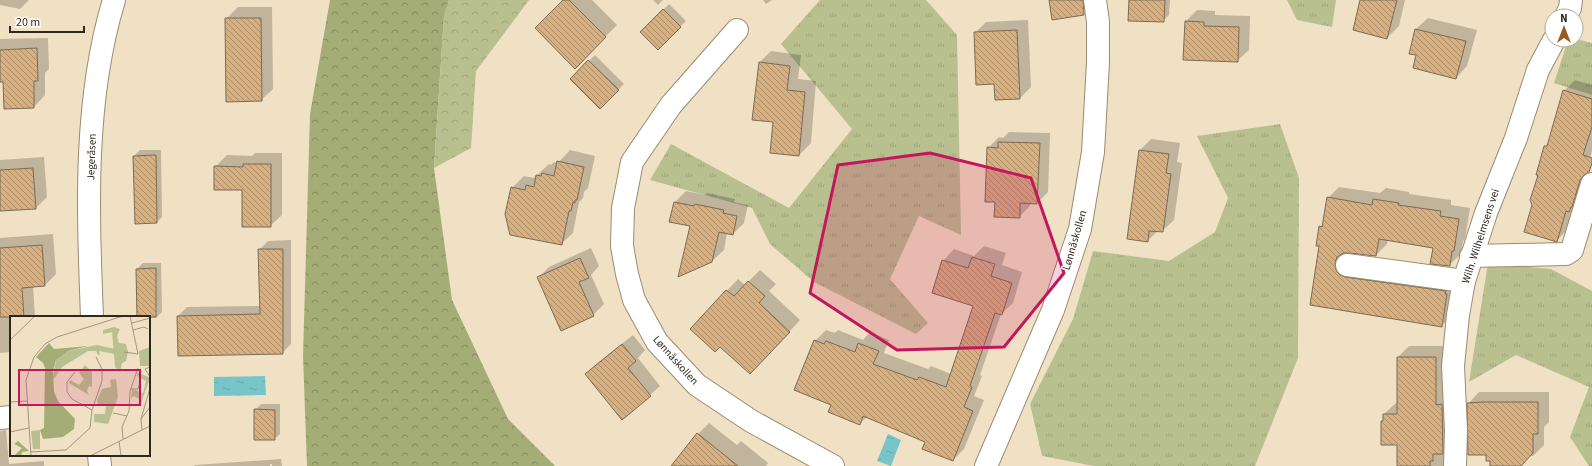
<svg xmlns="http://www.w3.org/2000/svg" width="1592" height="466" font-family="'Source Sans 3',sans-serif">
  <defs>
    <pattern id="grass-tufts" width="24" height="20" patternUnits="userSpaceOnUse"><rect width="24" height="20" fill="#b9c090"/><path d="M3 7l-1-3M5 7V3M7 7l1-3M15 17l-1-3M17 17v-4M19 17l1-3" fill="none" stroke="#9fa57c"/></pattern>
    <pattern id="forest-crowns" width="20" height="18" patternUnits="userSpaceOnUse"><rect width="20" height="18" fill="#a5ad76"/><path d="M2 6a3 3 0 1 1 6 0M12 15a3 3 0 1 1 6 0" fill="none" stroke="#878d60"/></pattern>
    <pattern id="park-crowns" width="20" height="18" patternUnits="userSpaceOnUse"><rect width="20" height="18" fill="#b9c090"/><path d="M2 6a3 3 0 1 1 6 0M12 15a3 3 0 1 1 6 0" fill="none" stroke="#9fa57c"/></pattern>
    <pattern id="water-ripples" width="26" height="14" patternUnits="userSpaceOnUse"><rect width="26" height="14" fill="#78c5c9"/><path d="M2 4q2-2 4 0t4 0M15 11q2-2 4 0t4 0" fill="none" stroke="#68a9ac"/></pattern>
    <pattern id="building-back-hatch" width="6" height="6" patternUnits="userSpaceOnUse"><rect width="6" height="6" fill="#d6b081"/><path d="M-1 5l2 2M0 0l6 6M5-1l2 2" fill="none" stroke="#ae8f69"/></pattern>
  </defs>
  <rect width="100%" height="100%" fill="#f0e1c5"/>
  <g fill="url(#grass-tufts)">
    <path d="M 820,0 L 926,0 L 957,35 L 961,235 L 919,216 L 890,279 L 928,323 L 916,334 L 814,282 L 770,244 L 752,208 L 650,180 L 671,144 L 789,208 L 852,129 L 781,44 Z"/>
    <path d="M 1287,0 L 1336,0 L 1332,27 L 1297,20 Z"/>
    <path d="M 1576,39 L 1592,43 L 1592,95 L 1554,83 L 1568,40 L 1576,40 Z"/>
    <path d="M 1280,124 L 1299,178 L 1298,358 L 1255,466 L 1094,466 L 1042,456 L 1030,404 L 1073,319 L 1093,251 L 1169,261 L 1215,232 L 1228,198 L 1197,136 Z"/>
    <path d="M 1488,263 L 1551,269 L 1592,291 L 1592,466 L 1589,466 L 1570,437 L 1589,387 L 1516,355 L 1469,382 Z"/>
  </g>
  <path fill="url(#forest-crowns)" d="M 330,0 L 449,0 L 444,16 L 434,168 L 452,300 L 508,419 L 555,466 L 307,466 L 303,356 L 310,114 Z"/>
  <path fill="url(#park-crowns)" d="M 449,0 L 529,0 L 476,71 L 471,148 L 434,168 L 444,15 Z"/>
  <g fill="url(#water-ripples)">
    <path d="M 265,376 L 266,395 L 214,396 L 214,377 Z"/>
    <path d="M 888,434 L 901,440 L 891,466 L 877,461 Z"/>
  </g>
  <g fill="#0003">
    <path d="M 0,0 L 29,0 L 20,9 L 0,5 Z"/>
    <path d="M 564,0 L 592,0 L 617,25 L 575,67 Z"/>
    <path d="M 653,0 L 663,0 L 658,5 Z"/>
    <path d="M 763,0 L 772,0 L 766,4 Z"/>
    <path d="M 1130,0 L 1170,0 L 1169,15 L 1163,21 Z"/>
    <path d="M 1364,0 L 1405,0 L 1399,26 L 1387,38 Z"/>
    <path d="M 669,4 L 686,21 L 658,49 L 641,32 Z"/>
    <path d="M 238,7 L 272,7 L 273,89 L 261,100 L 226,19 Z"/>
    <path d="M 1197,10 L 1215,11 L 1215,15 L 1250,16 L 1249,50 L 1237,61 L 1186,21 Z"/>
    <path d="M 1428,18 L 1477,30 L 1467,66 L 1456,78 L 1417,55 L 1410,53 L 1416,29 Z"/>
    <path d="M 1028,20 L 1031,87 L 1020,98 L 996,99 L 995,83 L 975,33 L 986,22 Z"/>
    <path d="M 48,38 L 49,69 L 45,73 L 45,95 L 34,107 L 4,81 L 0,81 L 0,39 Z"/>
    <path d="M 771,51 L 801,55 L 798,79 L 816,81 L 811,143 L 799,155 L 774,121 L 759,63 Z"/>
    <path d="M 595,55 L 624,84 L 600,108 L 571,79 Z"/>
    <path d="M 1575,80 L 1592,85 L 1592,151 L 1568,229 L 1557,240 L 1533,205 L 1545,146 L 1549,143 L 1564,91 Z"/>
    <path d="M 1009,132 L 1050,133 L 1048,192 L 1037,203 L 1030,203 L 1030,206 L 1019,217 L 996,201 L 988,148 L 999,137 L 1003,138 Z"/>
    <path d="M 1151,139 L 1180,143 L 1177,162 L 1182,163 L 1174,220 L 1162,231 L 1158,231 L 1147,241 L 1140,150 Z"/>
    <path d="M 140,150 L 161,150 L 162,217 L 157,222 L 134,156 Z"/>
    <path d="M 570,150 L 595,156 L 588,188 L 584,192 L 583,198 L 579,202 L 573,233 L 561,244 L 512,188 L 524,176 L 534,178 L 549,164 L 551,165 L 554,162 L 558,163 Z"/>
    <path d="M 255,153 L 282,153 L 282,215 L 270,226 L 243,189 L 215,167 L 227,155 L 252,156 Z"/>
    <path d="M 44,157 L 47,197 L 36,208 L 0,210 L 0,160 Z"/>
    <path d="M 1339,187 L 1380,193 L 1386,188 L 1409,192 L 1409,194 L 1451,200 L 1451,205 L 1470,208 L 1465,239 L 1463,241 L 1461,254 L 1449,265 L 1434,247 L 1388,239 L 1387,244 L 1376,255 L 1346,252 L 1347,259 L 1457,280 L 1453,315 L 1441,326 L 1311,305 L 1321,245 L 1320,227 L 1324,223 L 1328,198 Z"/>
    <path d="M 686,191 L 705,195 L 707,193 L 735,199 L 734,202 L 748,205 L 744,223 L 733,234 L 727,233 L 724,250 L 712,261 L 691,225 L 671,221 L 675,202 Z"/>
    <path d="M 53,234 L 56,274 L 45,285 L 33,286 L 35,317 L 11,317 L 11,352 L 0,353 L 0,238 Z"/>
    <path d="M 291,240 L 291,344 L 282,353 L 178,316 L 187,307 L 260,306 L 259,250 L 268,241 Z"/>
    <path d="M 984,246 L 1006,253 L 1002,265 L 1022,272 L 1013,303 L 1001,314 L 980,375 L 982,376 L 974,396 L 984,400 L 964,449 L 953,460 L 926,441 L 867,417 L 859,424 L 833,405 L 815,341 L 826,330 L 835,333 L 838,330 L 863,340 L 870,332 L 889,340 L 884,353 L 928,369 L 931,366 L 951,374 L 974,305 L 943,261 L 954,249 L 974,256 Z"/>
    <path d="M 591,248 L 599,266 L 591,275 L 604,304 L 593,315 L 538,278 L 549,267 Z"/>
    <path d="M 143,263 L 161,263 L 162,312 L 156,318 L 138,317 L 137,269 Z"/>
    <path d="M 760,270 L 776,284 L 769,291 L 800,320 L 762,362 L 721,346 L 691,329 L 738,279 L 745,285 Z"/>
    <path d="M 633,335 L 645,350 L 638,358 L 660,386 L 650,395 L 586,374 L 596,364 Z"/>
    <path d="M 1409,346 L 1447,346 L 1454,442 L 1444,451 L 1444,466 L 1398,466 L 1398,444 L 1382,421 L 1384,419 L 1384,414 L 1396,403 L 1398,403 L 1398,357 Z"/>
    <path d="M 1479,392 L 1549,392 L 1549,422 L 1544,427 L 1544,445 L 1533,456 L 1469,454 L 1468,404 Z"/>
    <path d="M 261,404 L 280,404 L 280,434 L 274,439 L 255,410 Z"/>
    <path d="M 709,423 L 737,445 L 741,441 L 768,463 L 766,466 L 686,466 L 698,434 Z"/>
    <path d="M 6,430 L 9,464 L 44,461 L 44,466 L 0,466 L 0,431 Z"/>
    <path d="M 281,459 L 282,466 L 272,466 L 272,464 L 270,464 L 270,466 L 194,466 L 195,465 Z"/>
  </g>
  <g fill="url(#building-back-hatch)" stroke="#7d6a54">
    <path d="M 563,0 L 569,0 L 606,37 L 575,69 L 535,28 Z"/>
    <path d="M 1049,0 L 1083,0 L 1084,15 L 1052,20 Z"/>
    <path d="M 1129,0 L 1165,0 L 1164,22 L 1128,21 Z"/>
    <path d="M 1360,0 L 1397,0 L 1387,39 L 1353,30 Z"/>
    <path d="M 663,9 L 681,27 L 658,50 L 640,32 Z"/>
    <path d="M 225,18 L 261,18 L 262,101 L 226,102 Z"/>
    <path d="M 1185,21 L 1204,22 L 1204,26 L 1239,27 L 1238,62 L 1183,60 Z"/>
    <path d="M 1415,29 L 1466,41 L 1456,79 L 1413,68 L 1416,55 L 1409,54 Z"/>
    <path d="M 1017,30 L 1020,99 L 995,100 L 994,84 L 976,85 L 974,32 Z"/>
    <path d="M 37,48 L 38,81 L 34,81 L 34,108 L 4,109 L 3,82 L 0,82 L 0,50 Z"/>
    <path d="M 588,60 L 619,90 L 600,109 L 570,79 Z"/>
    <path d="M 759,62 L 790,66 L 787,90 L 805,92 L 799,156 L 770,153 L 773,122 L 752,120 Z"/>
    <path d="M 1563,90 L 1592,99 L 1592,127 L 1583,155 L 1592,158 L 1592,163 L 1589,172 L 1584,175 L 1580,180 L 1572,207 L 1571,207 L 1569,212 L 1566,211 L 1557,242 L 1524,232 L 1532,205 L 1530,200 L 1538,175 L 1536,175 L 1544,146 L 1547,146 Z"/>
    <path d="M 998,142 L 1040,143 L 1037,204 L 1020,203 L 1020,218 L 994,217 L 995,202 L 985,202 L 987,147 L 998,148 Z"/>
    <path d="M 1139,150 L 1169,154 L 1166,173 L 1171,174 L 1163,232 L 1149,231 L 1148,242 L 1127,239 Z"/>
    <path d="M 156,155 L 157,223 L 135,224 L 133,156 Z"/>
    <path d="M 557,161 L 584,167 L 577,200 L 575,200 L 575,203 L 573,202 L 571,211 L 569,211 L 562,245 L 510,235 L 505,214 L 511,187 L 525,190 L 526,185 L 534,187 L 536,175 L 541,176 L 542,173 L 554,176 Z"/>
    <path d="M 243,164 L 271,164 L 271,227 L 242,227 L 242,190 L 214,190 L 214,166 L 243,167 Z"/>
    <path d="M 33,168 L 36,209 L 0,211 L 0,170 Z"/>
    <path d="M 1327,197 L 1372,205 L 1373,199 L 1399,203 L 1398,205 L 1441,211 L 1440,216 L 1459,219 L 1454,251 L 1452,251 L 1450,266 L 1430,264 L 1433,248 L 1379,239 L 1376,256 L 1349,253 L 1343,253 L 1337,257 L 1335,263 L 1336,270 L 1340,275 L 1345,277 L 1446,291 L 1445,294 L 1447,294 L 1442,327 L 1310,305 L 1319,246 L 1316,246 L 1319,226 L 1322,227 Z"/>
    <path d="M 674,202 L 694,206 L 695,204 L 724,210 L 723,213 L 737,216 L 733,235 L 719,232 L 712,262 L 678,277 L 690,226 L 669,222 Z"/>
    <path d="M 42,245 L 45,286 L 22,288 L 24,317 L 0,317 L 0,248 Z"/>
    <path d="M 258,249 L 283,249 L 283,354 L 178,356 L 177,316 L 260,314 Z"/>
    <path d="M 972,257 L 995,264 L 991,276 L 1012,283 L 1002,315 L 995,313 L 970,386 L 972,387 L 964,407 L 973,411 L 953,461 L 922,449 L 925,442 L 863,416 L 860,425 L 828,412 L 831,405 L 794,390 L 814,340 L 824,344 L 826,341 L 855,352 L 858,343 L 879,351 L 873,364 L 917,380 L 919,377 L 946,387 L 973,306 L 932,293 L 942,260 L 968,268 Z"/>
    <path d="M 580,258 L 589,278 L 579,282 L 594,316 L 561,331 L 537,277 Z"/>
    <path d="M 156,268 L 156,317 L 137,317 L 136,269 Z"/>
    <path d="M 748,281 L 765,296 L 759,303 L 790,332 L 750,374 L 720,347 L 715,352 L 690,329 L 726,290 L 734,296 Z"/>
    <path d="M 622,344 L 636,361 L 628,368 L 651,396 L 622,420 L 585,374 Z"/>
    <path d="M 1397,357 L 1436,357 L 1436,405 L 1442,404 L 1443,454 L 1433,454 L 1433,461 L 1430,461 L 1430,466 L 1397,466 L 1397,445 L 1381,445 L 1381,421 L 1383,421 L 1383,414 L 1397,414 Z"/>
    <path d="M 1483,402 L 1538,402 L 1538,434 L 1533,434 L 1533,453 L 1521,466 L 1490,466 L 1490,461 L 1486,461 L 1486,455 L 1468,455 L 1467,403 Z"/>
    <path d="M 254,409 L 275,410 L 275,440 L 254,440 Z"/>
    <path d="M 697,433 L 738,466 L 671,466 Z"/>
  </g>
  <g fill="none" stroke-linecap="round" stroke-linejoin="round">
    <g stroke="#9a8c72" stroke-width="24">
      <g id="minor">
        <path d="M 1566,16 L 1570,8 L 1571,0"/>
        <path d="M 737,30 L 671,105 L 632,162 L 623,208 L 622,246 L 627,274 L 634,300 L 657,342 L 697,385 L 751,421 L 833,466"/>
        <path d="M 1471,256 L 1566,254 L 1572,250 L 1592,184"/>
        <path d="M 1347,265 L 1464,281"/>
        <path d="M 92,317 C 88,212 83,102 114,0"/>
        <path d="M 0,418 L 11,417"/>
        <path d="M 99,455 L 100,466"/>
        <path d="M 986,466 L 1053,310 L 1080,229 L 1093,152 L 1098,62 L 1098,22 L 1095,0"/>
        <path d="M 1455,466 L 1456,430 L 1453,366 L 1458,315 L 1464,281 L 1486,213 L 1516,138 L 1538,70 L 1554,40"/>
      </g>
    </g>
    <use href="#minor" stroke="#fff" stroke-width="22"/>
  </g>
  <path fill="#c2185b" fill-opacity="0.2" stroke="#c2185b" stroke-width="3" stroke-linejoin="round" d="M 930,153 L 1031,178 L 1064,273 L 1004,347 L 897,350 L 810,293 L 838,165 Z"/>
  <g text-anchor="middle" stroke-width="3" stroke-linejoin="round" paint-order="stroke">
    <g font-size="11" fill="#2d271d" stroke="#fff">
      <text transform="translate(91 157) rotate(-88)" y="4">Jegeråsen</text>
      <text transform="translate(1480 236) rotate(-72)" y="4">Wilh. Wilhelmsens vei</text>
      <text transform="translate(1074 240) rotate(-74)" y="4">Lønnåskollen</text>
      <text transform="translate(676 360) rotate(48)" y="4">Lønnåskollen</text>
    </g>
  </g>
  <g transform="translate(10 316)">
    <rect width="140" height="140" fill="#f0e1c5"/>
    <path d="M 104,11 L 110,13 L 107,20 L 109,27 L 116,28 L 118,36 L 116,45 L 112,47 L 110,56 L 105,51 L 102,16 L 93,18 L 93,14 ZM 75,49 L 82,56 L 82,71 L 79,70 L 77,75 L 79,79 L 59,67 L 60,64 L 69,69 L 74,63 L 69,57 ZM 128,56 L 140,62 L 130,90 L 129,83 L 124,80 L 121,82 L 122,73 L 133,77 L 136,65 L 127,60 ZM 106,63 L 108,81 L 98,108 L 84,106 L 84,98 L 95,98 L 96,90 L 88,88 L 87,84 L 92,73 L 101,71 L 100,64 Z" fill="#b9c090"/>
    <path d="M 39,27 L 44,33 L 78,30 L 58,35 L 46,44 L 43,55 L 44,76 L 48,85 L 65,103 L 64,113 L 53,121 L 33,123 L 30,114 L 34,112 L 35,52 L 33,47 L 26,41 ZM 8,125 L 19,135 L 12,136 L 11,140 L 4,140 L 12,132 L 4,128 Z" fill="#a5ad76"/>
    <path d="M 87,29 L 105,33 L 105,38 L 89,35 L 90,39 L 88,39 L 86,35 L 78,35 L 52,51 L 42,66 L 46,44 L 58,35 ZM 140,31 L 140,50 L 130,50 L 129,35 Z" fill="#b9c090"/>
    <path d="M 30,114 L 30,133 L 23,133 L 21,115 Z" fill="#b9c090"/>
    <path fill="none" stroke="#a29782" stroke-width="1" d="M 122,7 L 140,2M 123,14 L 134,11 L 138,13M 0,24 L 25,0M 114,36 L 128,38 L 120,0M 140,51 L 135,53 L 140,61M 65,56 L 57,66 L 57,76 L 62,83 L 82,94M 121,73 L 128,73 L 130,66M 0,86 L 17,85M 103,97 L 117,100M 131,103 L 140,72M 132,114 L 131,103 L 140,91M 0,116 L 19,112M 113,123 L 112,111 L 119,95 L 120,75 L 128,52M 109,125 L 111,140M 20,136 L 56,134 L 80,112 L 82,94 L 92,65 L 92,53 L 86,41M 21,140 L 16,64 L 24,41 L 35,28 L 47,21 L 113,0M 80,140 L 140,110"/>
    <path fill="#c2185b" fill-opacity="0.15" stroke="#c2185b" stroke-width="2" d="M 9,54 L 130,54 L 130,89 L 9,89 Z"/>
    <rect width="140" height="140" fill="none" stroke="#2d271d" stroke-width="2"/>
  </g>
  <g transform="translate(1564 28)"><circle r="19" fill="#ffffff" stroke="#aba9a5"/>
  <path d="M0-3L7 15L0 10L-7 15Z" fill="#985a1f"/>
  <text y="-6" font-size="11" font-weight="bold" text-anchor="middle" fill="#2d271d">N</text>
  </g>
  <path d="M10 26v6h74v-6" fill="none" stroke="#2d271d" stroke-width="2"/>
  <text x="16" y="26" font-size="12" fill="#2d271d" stroke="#ffffff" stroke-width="3" paint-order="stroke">20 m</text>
</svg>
